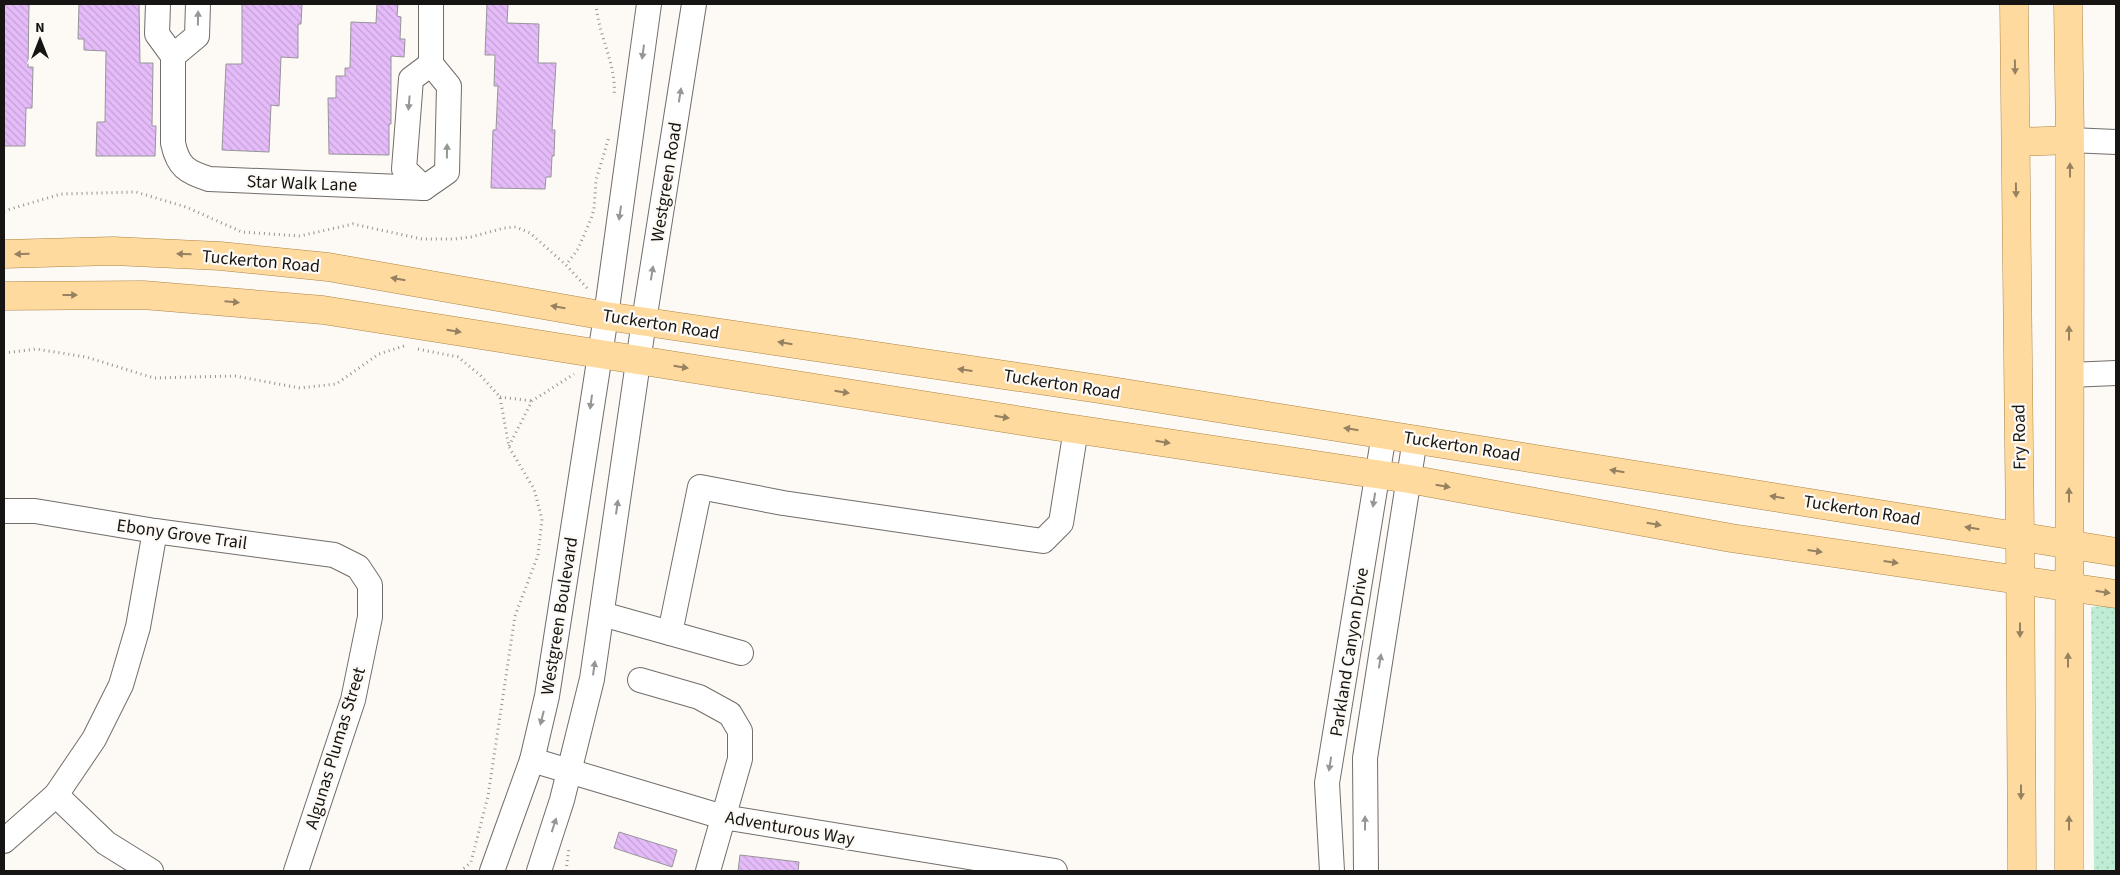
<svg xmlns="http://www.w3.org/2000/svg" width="2120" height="875" font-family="'Source Sans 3',sans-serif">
  <defs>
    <pattern id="grass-dots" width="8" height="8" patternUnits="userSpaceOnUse" patternTransform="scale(1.25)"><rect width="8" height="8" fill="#bfedd4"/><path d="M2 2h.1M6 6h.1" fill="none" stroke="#a3cab5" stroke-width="1.8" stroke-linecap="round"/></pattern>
    <pattern id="building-back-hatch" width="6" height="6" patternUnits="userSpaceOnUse" patternTransform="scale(1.25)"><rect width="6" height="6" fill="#e5bcf9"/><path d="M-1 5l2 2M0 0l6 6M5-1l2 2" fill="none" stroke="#c4a1d5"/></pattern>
  </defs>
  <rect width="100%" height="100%" fill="#fdf9f5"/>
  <path fill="url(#grass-dots)" d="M 2105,606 L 2116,608 L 2116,871 L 2094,871 L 2091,607 Z"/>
  <g fill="url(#building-back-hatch)" stroke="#979599">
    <path d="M 4,4 L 29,4 L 28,67 L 33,67 L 32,108 L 26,108 L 25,146 L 4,146 Z"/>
    <path d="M 79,4 L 139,4 L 140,63 L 153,63 L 152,126 L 156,126 L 155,156 L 96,156 L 97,122 L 105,122 L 106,51 L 84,50 L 84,39 L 78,39 Z"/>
    <path d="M 242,4 L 302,4 L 301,24 L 298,24 L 298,58 L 281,57 L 279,106 L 271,105 L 269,152 L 222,150 L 226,64 L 242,64 Z"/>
    <path d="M 377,4 L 398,4 L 397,16 L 401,17 L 400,39 L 405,39 L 404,57 L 391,56 L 391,124 L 389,124 L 389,155 L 329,154 L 328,98 L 336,98 L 336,76 L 345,76 L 345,68 L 350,68 L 351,22 L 376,23 Z"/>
    <path d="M 487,4 L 508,4 L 507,23 L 539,24 L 538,63 L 556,63 L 552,130 L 555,130 L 554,156 L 552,156 L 551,177 L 546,177 L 545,189 L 491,188 L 493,130 L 496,130 L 498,86 L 494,86 L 495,55 L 485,55 Z"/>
    <path d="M 619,832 L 677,850 L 672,867 L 614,848 Z"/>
    <path d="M 740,855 L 799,862 L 798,871 L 738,871 Z"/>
  </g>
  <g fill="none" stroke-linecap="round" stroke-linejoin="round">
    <g stroke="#716d6a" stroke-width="26">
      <g id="minor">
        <path d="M 158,4 L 157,34 L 173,56 L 173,143 C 178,167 187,172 209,179 L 424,188"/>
        <path d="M 173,56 L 197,36 L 198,4"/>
        <path d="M 2070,140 L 2116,142"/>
        <path d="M 424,188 L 447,172 L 449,86 L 431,64 L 431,4"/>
        <path d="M 424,188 L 404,169 L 411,79 L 431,64"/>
        <path d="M 2069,375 L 2116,373"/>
        <path d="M 4,511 L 35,511 L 155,531 L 334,555 L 358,567 L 370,585 L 370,617 L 353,700 L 296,871"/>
        <path d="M 602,614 L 741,653"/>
        <path d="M 670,633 L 700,487 L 783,503 L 1043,541 L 1061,523 L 1076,429"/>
        <path d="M 640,680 L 699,697 L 730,714 L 740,731 L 740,759 L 708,871"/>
        <path d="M 532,760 L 723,817 L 1055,871"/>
        <path d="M 56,795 L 106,843 L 151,871"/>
        <path d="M 4,841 L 56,795 L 94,739 L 121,685 L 138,627 L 155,531"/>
        <path d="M 492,871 L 532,760 L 547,696 L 606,316 L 649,4"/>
        <path d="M 539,871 L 562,800 L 592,679 L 644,321 L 694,4"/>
        <path d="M 1332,871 L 1327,783 L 1384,434"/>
        <path d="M 1366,871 L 1365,758 L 1415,439"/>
      </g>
    </g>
    <g stroke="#ac8544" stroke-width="29">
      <g id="major">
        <path d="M 2014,4 L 2020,535 L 2022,871"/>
        <path d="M 2068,4 L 2070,140 L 2069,871"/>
        <path d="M 2016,142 L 2070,140"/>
        <path d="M 4,254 L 113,251 L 220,256 L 328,267 L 606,316 L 1099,389 L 2116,552"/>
        <path d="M 4,296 L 143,295 L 323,310 L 1054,426 L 1409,479 L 1731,538 L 2116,594"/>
      </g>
    </g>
    <g stroke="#969390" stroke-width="3" stroke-dasharray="1 4" stroke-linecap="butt">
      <path d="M 596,4 C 598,35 617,65 614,96"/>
      <path d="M 4,211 L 61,194 L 136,192 L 186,207 L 242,232 L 300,236 L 353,224 L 422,239 L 454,239 L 471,237 L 504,228 L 516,227 L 530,233 L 566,265"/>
      <path d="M 587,288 L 566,265 L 578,249 L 591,219 L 594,209 L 596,180 L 609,137"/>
      <path d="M 418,349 L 458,357 L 480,375 L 500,397 L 509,447 L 534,489 L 542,519 L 538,555 L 515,616 L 488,796 L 471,862 L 461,871"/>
      <path d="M 4,353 L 36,349 L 86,357 L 154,378 L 235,376 L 300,388 L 336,384 L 379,354 L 404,346"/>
      <path d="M 500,397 L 532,401"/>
      <path d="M 509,446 L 532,401 L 574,374"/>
      <path d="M 566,871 L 569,848"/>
    </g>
    <use href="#minor" stroke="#fff" stroke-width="24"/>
    <use href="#major" stroke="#feda9f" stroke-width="28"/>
  </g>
  <defs><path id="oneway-solid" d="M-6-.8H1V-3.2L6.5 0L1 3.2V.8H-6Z" transform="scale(1.25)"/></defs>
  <g fill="#969695">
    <use href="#oneway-solid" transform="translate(198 18) rotate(-89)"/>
    <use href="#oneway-solid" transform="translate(643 52) rotate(98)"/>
    <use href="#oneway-solid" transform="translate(680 95) rotate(-81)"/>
    <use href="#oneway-solid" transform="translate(409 103) rotate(95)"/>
    <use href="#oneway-solid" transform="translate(447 151) rotate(-89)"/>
    <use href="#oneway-solid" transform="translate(620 213) rotate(98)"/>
    <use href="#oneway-solid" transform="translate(652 273) rotate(-81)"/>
    <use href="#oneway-solid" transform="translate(591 402) rotate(98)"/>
    <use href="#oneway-solid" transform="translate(1374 500) rotate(99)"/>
    <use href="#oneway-solid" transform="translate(617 507) rotate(-82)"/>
    <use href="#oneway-solid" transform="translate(1380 661) rotate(-81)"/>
    <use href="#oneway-solid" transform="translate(594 668) rotate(-82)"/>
    <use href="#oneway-solid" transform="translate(542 718) rotate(104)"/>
    <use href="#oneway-solid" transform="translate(1330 764) rotate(99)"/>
    <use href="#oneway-solid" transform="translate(1365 823) rotate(-90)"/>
    <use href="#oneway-solid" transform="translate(554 825) rotate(-72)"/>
  </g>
  <g fill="#968160">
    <use href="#oneway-solid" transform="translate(2015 67) rotate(89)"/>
    <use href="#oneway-solid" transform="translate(2070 170) rotate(-90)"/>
    <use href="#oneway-solid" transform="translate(2016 190) rotate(89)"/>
    <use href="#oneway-solid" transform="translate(22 254) rotate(178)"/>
    <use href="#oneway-solid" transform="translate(184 254) rotate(-178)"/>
    <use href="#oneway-solid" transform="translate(398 279) rotate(-170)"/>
    <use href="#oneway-solid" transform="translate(70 295)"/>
    <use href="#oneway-solid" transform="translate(232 302) rotate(5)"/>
    <use href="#oneway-solid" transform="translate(558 307) rotate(-170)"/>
    <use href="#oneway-solid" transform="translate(454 331) rotate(9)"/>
    <use href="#oneway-solid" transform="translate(2069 333) rotate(-90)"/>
    <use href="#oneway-solid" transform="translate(785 343) rotate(-171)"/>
    <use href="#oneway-solid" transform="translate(681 367) rotate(9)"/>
    <use href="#oneway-solid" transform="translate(965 370) rotate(-172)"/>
    <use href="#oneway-solid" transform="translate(842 392) rotate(9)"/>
    <use href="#oneway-solid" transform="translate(1002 417) rotate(9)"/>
    <use href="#oneway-solid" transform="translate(1351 429) rotate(-171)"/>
    <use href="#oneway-solid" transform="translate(1163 442) rotate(9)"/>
    <use href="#oneway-solid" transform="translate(1617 471) rotate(-171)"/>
    <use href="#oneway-solid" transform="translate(1443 486) rotate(10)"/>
    <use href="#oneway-solid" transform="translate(2069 495) rotate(-90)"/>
    <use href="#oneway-solid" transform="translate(1777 497) rotate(-171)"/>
    <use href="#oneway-solid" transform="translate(1654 524) rotate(10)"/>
    <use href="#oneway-solid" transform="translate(1972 528) rotate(-171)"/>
    <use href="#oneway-solid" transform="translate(1815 551) rotate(8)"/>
    <use href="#oneway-solid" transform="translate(1891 562) rotate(8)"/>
    <use href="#oneway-solid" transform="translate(2103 592) rotate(9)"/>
    <use href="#oneway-solid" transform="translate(2020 630) rotate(90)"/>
    <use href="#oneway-solid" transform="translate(2068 660) rotate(-90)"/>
    <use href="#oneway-solid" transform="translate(2021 792) rotate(90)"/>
    <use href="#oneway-solid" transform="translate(2069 823) rotate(-90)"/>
  </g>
  <g text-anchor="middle" stroke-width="4.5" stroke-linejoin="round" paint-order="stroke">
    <g font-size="18" fill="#161513" stroke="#fdf9f5">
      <text transform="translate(666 182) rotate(-81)" y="6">Westgreen Road</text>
      <text transform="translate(302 183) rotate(2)" y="6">Star Walk Lane</text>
      <text transform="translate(261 261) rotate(5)" y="6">Tuckerton Road</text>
      <text transform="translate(661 324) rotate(9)" y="6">Tuckerton Road</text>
      <text transform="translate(1062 384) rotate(9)" y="6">Tuckerton Road</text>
      <text transform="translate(2019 437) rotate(-91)" y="6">Fry Road</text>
      <text transform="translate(1462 446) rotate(9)" y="6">Tuckerton Road</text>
      <text transform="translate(1862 510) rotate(9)" y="6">Tuckerton Road</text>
      <text transform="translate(182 534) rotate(8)" y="6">Ebony Grove Trail</text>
      <text transform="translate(559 616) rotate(-81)" y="6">Westgreen Boulevard</text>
      <text transform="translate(1349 652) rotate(-81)" y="6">Parkland Canyon Drive</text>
      <text transform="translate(335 748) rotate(-73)" y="6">Algunas Plumas Street</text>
      <text transform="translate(790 828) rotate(10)" y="6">Adventurous Way</text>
    </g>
  </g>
  <rect width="2120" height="875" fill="none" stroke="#161513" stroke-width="10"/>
  <g transform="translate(40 40)" stroke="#fdf9f5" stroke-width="4" paint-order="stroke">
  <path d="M0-4L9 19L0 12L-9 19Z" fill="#161513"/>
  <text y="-8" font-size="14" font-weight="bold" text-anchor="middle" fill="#161513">N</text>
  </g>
</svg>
